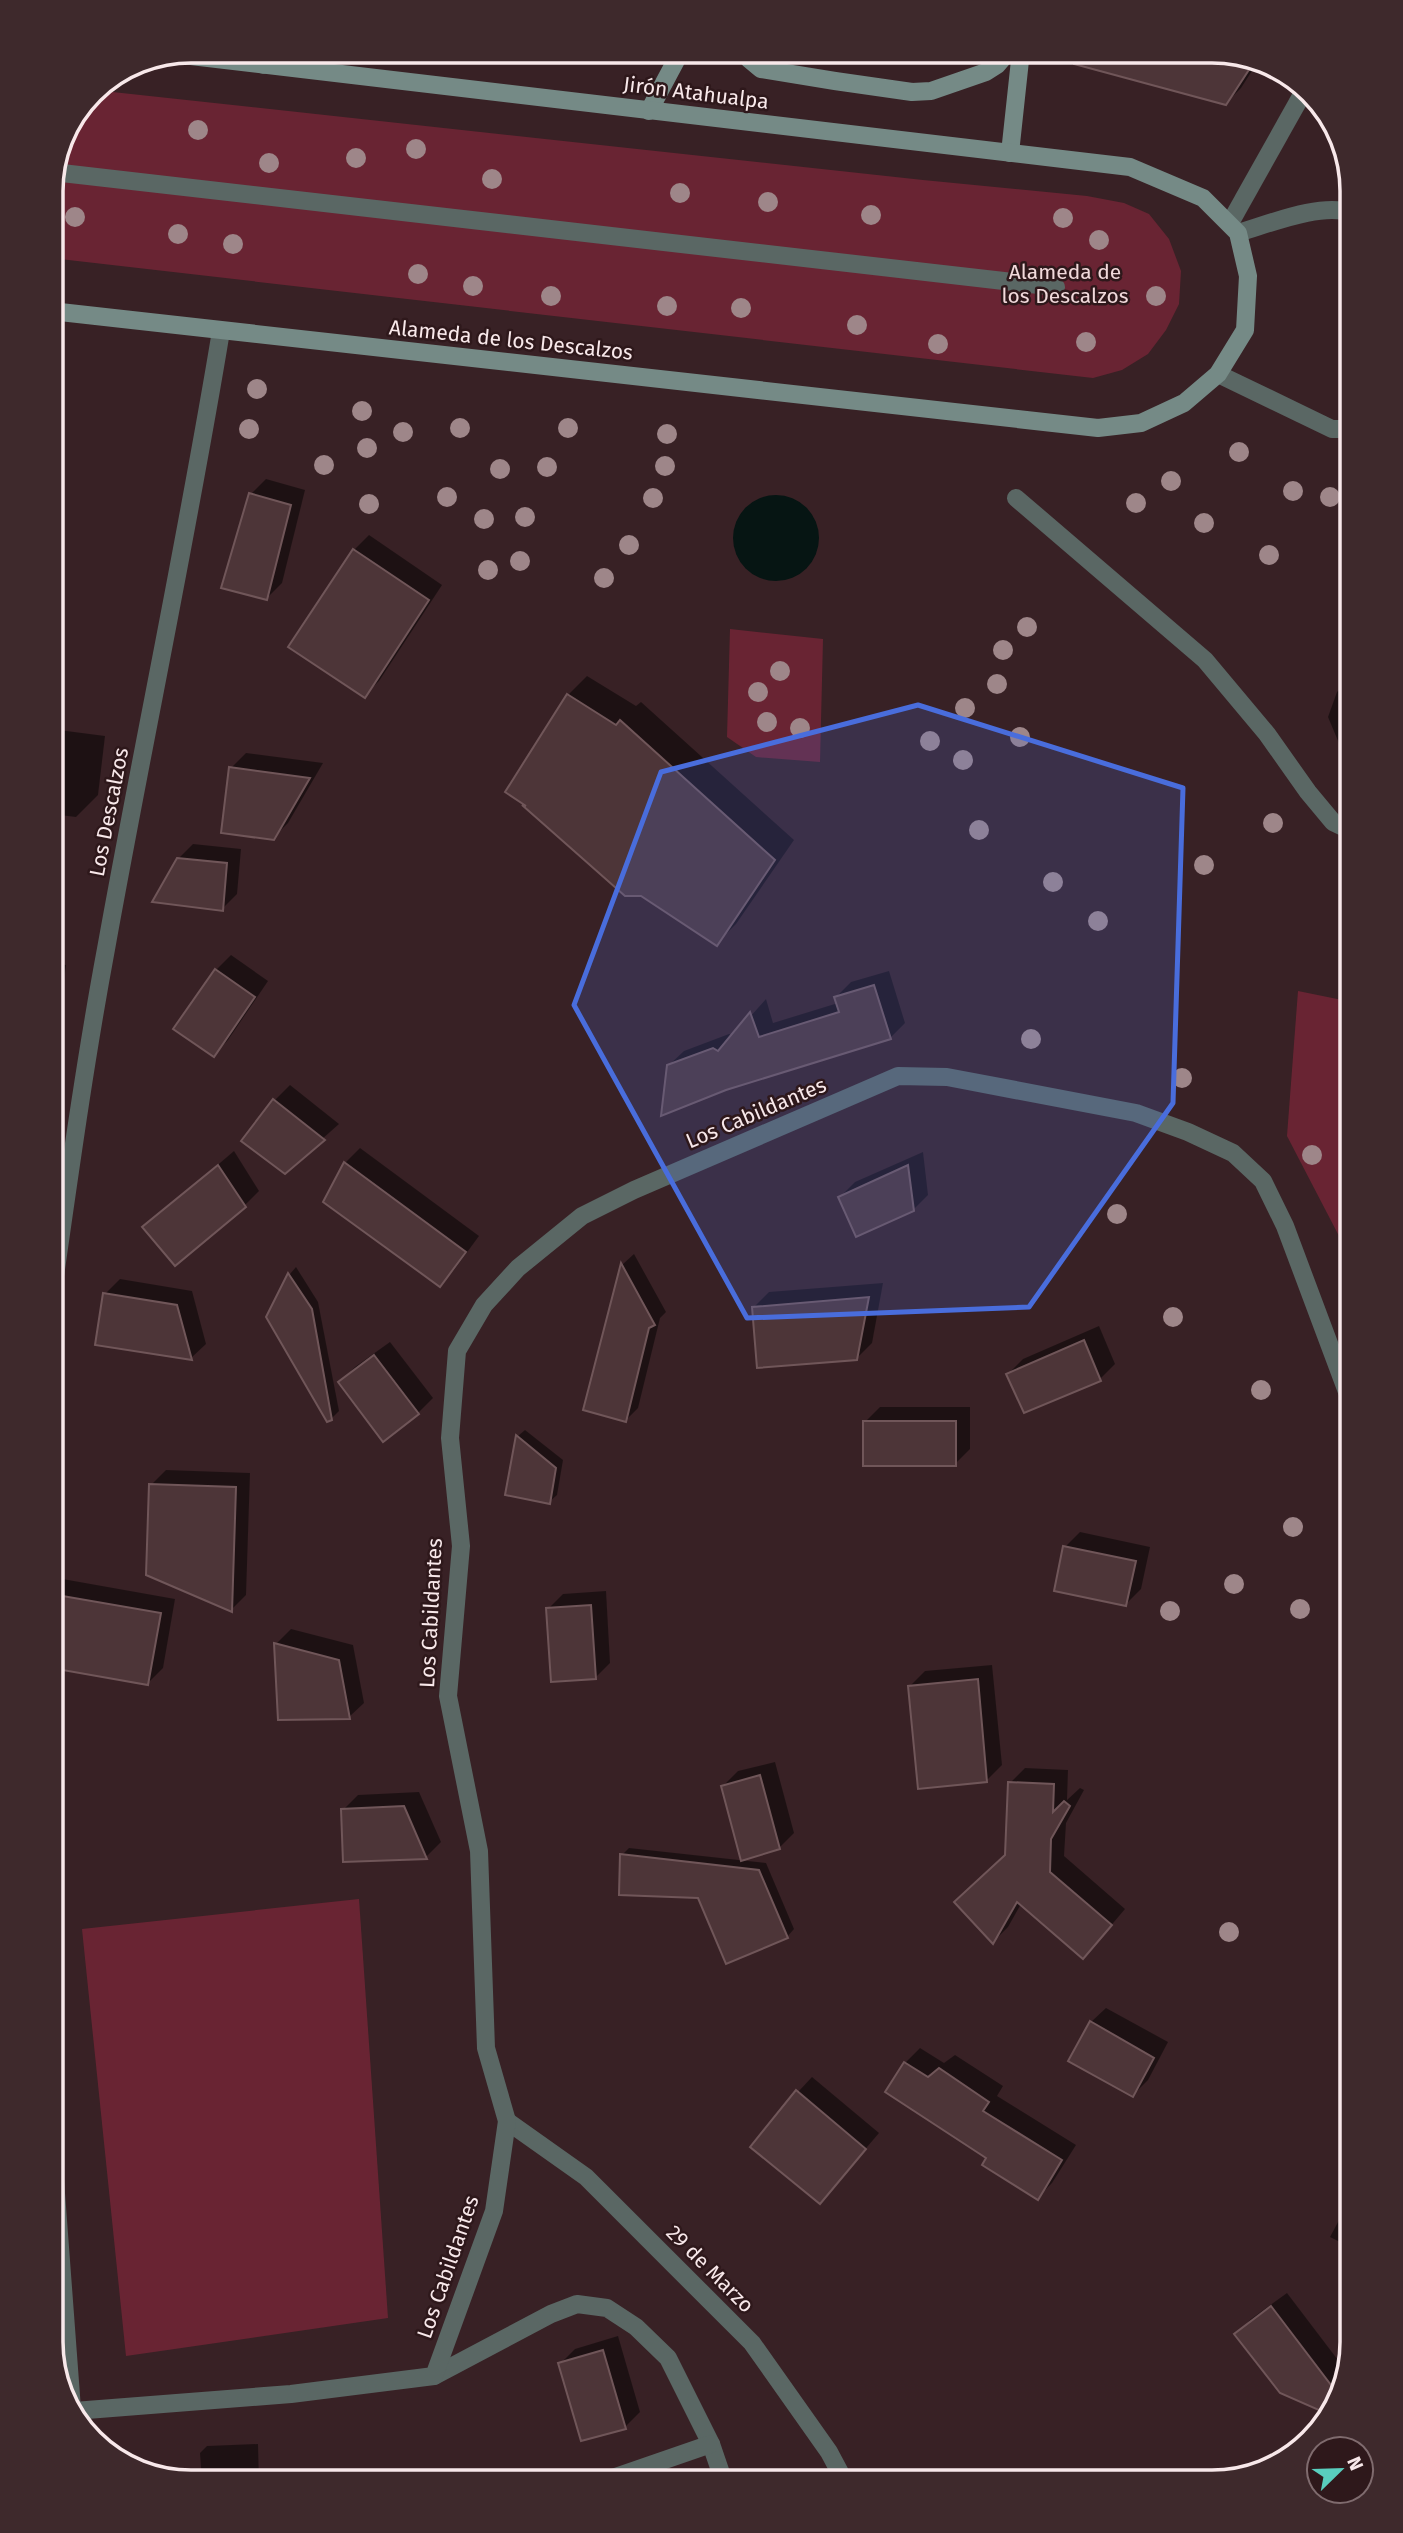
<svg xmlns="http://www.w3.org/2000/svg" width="1403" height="2533" font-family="'Fira Sans',sans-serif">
  <rect width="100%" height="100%" fill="#382125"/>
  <g fill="#692433">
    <path d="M 94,90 L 923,180 L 1087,196 L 1124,203 L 1149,214 L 1169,239 L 1181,271 L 1179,304 L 1166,330 L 1148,354 L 1122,370 L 1093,378 L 51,258 L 51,182 L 62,137 Z"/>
    <path d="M 730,629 L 823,639 L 820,762 L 756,757 L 727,737 Z"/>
    <path d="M 1298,991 L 1352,1002 L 1352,1261 L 1287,1136 Z"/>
    <path d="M 359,1899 L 388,2318 L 126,2356 L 82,1929 Z"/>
  </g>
  <circle fill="#061513" cx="776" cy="538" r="43"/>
  <g fill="#0007">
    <path d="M 1061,51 L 1222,51 L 1257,63 L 1241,88 L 1226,103 L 1090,66 L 1058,64 Z"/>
    <path d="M 266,479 L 305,490 L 282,583 L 267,598 L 251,494 Z"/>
    <path d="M 369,535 L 442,585 L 379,681 L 364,696 L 354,550 Z"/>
    <path d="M 587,676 L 636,706 L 641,702 L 794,840 L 736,924 L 717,943 L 642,894 L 626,894 L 524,805 L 568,695 Z"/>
    <path d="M 1352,677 L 1352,774 L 1328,717 L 1337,692 Z"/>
    <path d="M 51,729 L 105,736 L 98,795 L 76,817 L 51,814 Z"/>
    <path d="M 246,753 L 323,763 L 288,823 L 273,838 L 231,768 Z"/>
    <path d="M 193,844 L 241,849 L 237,894 L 222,909 L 178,859 Z"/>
    <path d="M 231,955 L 268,981 L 228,1040 L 214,1055 L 216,970 Z"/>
    <path d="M 51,963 L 66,965 L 51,1077 Z"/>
    <path d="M 889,971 L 905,1023 L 890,1038 L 668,1066 L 684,1051 L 729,1034 L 733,1036 L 766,999 L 773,1023 L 838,1003 L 836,997 L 851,982 Z"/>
    <path d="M 290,1085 L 339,1124 L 285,1172 L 243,1141 L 275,1100 Z"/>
    <path d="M 360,1148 L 479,1236 L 454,1270 L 440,1285 L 326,1201 L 345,1163 Z"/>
    <path d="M 234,1151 L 259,1191 L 244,1206 L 145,1227 Z"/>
    <path d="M 923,1152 L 928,1195 L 913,1210 L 840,1197 L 855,1182 Z"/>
    <path d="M 634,1254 L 666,1312 L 660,1318 L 638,1408 L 626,1420 L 585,1409 L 623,1264 Z"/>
    <path d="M 296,1267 L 318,1302 L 339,1411 L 331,1419 L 268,1317 L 290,1274 Z"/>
    <path d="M 120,1279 L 192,1291 L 206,1344 L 191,1358 L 105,1294 Z"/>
    <path d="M 883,1283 L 872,1343 L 857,1358 L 754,1307 L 769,1292 Z"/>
    <path d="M 1099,1326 L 1115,1364 L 1100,1379 L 1008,1374 L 1023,1359 Z"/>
    <path d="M 390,1342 L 433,1398 L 418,1413 L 340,1382 L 355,1367 Z"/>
    <path d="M 880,1407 L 970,1407 L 970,1449 L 955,1464 L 865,1422 Z"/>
    <path d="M 525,1430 L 563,1460 L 557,1495 L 549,1502 L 507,1493 L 518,1436 Z"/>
    <path d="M 166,1470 L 250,1473 L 246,1595 L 231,1610 L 151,1485 Z"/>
    <path d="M 1080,1532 L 1150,1547 L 1141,1589 L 1126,1604 L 1065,1547 Z"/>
    <path d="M 57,1578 L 175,1599 L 163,1668 L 148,1683 L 51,1666 L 51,1585 Z"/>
    <path d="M 606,1591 L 610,1663 L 595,1678 L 548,1609 L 563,1594 Z"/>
    <path d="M 291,1629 L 353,1645 L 364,1703 L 349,1717 L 276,1644 Z"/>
    <path d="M 992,1665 L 1002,1765 L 987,1780 L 910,1686 L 925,1671 Z"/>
    <path d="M 775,1762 L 794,1833 L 779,1848 L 723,1786 L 738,1771 Z"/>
    <path d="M 1025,1768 L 1068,1770 L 1067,1800 L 1080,1788 L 1084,1790 L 1066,1823 L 1064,1856 L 1125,1909 L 1097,1942 L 1021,1904 L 1008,1927 L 993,1942 L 1007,1855 L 1010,1783 Z"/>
    <path d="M 419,1792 L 441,1842 L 426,1857 L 343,1810 L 358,1795 Z"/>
    <path d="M 629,1848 L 766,1863 L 794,1929 L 787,1937 L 699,1896 L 622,1855 Z"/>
    <path d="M 1106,2008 L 1168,2042 L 1148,2080 L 1133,2095 L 1091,2022 Z"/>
    <path d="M 920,2048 L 944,2063 L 955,2055 L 1003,2086 L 997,2096 L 1076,2145 L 1052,2183 L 1037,2198 L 988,2158 L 905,2063 Z"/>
    <path d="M 812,2077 L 879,2133 L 820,2202 L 798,2092 Z"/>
    <path d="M 1352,2196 L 1352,2248 L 1330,2237 Z"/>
    <path d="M 1287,2293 L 1344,2368 L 1331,2413 L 1281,2391 L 1237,2334 L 1251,2319 Z"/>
    <path d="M 618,2336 L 640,2412 L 625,2427 L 560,2364 L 575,2349 Z"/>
    <path d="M 258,2444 L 259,2482 L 202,2482 L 200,2453 L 207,2446 Z"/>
  </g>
  <g fill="#4d3538" stroke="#705659" stroke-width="2">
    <path d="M 1075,51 L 1222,51 L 1254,62 L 1226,105 L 1074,64 Z"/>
    <path d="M 249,493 L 291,505 L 267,600 L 221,588 Z"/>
    <path d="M 353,549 L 429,600 L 365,698 L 288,647 Z"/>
    <path d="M 567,694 L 616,725 L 620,720 L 775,860 L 717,946 L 641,896 L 625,896 L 522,805 L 526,806 L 505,792 Z"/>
    <path d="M 229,767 L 310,778 L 274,840 L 221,833 Z"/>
    <path d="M 177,858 L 227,863 L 223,911 L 152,902 Z"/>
    <path d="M 215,969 L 255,997 L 214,1057 L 173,1029 Z"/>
    <path d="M 874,985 L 891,1039 L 726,1090 L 661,1116 L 667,1065 L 713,1048 L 718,1051 L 750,1012 L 759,1037 L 839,1012 L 834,997 Z"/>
    <path d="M 273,1099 L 325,1140 L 285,1174 L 241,1141 Z"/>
    <path d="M 344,1162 L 466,1252 L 440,1287 L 323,1202 Z"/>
    <path d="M 218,1165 L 246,1207 L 175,1266 L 142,1227 Z"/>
    <path d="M 908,1165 L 914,1211 L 856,1237 L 838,1197 Z"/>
    <path d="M 621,1263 L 655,1325 L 649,1328 L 626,1422 L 583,1410 Z"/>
    <path d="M 288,1273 L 312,1309 L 332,1420 L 327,1422 L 266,1317 Z"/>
    <path d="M 103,1293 L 177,1305 L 192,1360 L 95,1345 Z"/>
    <path d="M 869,1297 L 857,1360 L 757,1368 L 752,1307 Z"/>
    <path d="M 1084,1340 L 1101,1381 L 1024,1413 L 1006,1374 Z"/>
    <path d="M 374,1355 L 419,1414 L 383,1442 L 338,1382 Z"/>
    <rect x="863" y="1421" width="93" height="45"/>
    <path d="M 516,1435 L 556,1468 L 550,1504 L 505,1495 Z"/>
    <path d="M 149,1484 L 236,1487 L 232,1612 L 146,1575 Z"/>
    <path d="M 1063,1546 L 1136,1561 L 1126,1606 L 1054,1591 Z"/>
    <path d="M 51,1594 L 161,1613 L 148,1685 L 51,1668 Z"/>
    <path d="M 591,1605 L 596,1679 L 551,1682 L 546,1608 Z"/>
    <path d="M 274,1643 L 339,1660 L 350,1719 L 278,1720 Z"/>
    <path d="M 978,1679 L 987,1782 L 918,1789 L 908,1686 Z"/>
    <path d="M 760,1775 L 780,1849 L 741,1861 L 721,1786 Z"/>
    <path d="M 1008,1782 L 1054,1784 L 1053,1812 L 1064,1801 L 1070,1806 L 1051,1839 L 1050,1872 L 1112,1925 L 1083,1959 L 1017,1902 L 993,1944 L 954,1902 L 1005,1855 Z"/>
    <path d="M 404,1806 L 427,1859 L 343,1862 L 341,1809 Z"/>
    <path d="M 620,1854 L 759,1870 L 788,1938 L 726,1964 L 698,1898 L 619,1895 Z"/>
    <path d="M 1090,2021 L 1154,2058 L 1133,2097 L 1068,2061 Z"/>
    <path d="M 904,2062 L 928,2077 L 939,2068 L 989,2102 L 983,2111 L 1062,2160 L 1038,2200 L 982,2165 L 986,2158 L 885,2092 Z"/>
    <path d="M 796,2090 L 866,2149 L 820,2204 L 750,2147 Z"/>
    <path d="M 1271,2306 L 1337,2393 L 1330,2415 L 1280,2393 L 1234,2334 Z"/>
    <path d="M 603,2350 L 626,2429 L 581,2441 L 558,2363 Z"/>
  </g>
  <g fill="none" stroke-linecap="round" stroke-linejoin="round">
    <g stroke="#5a6764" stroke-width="18">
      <path d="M 1238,233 C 1269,224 1321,202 1352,213"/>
      <path d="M 1218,374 L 1332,429 L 1344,429 L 1352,424"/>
      <path d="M 1016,498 L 1205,660 L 1267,734 L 1308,792 L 1333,822 L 1352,831"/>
    </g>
    <g stroke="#5a6764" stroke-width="18">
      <path d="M 264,65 L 266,51"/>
      <path d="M 53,172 L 1056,287"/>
      <path d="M 1230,223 L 1304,91"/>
      <path d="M 51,1304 C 68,1185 84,1067 106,949 C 143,743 187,538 221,331"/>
      <path d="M 507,2121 L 586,2177 L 752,2343 L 829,2452 L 845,2482"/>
      <path d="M 51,2126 L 72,2409"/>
      <path d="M 434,2376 L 551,2314 L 577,2304 L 607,2308 L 636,2327 L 668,2358 L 711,2444 L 724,2482"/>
      <path d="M 74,2411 L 291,2394 L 434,2376 L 494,2211 L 507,2121 L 486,2048 L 479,1851 L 448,1696 L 461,1546 L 450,1438 L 457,1351 L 484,1305 L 518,1268 L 582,1216 L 634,1190 L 898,1076 L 947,1077 L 1136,1113 L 1188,1132 L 1233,1153 L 1263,1181 L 1285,1226 L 1352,1405"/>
      <path d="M 601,2482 L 711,2444"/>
    </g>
    <g stroke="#758a86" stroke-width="18">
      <path d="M 744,51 L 749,59 L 761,69 L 835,81 L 912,92 L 931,91 L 986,72 L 997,65 L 1009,51"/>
      <path d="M 649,111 L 681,51"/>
      <path d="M 1010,153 L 1021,51"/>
      <path d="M 51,311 L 1098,428 L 1141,423 L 1184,403 L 1218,374 L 1245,330 L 1248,276 L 1238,233 L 1203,198 L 1130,167 L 174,54"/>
    </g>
  </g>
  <g fill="#9e8689">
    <circle cx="198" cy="130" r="10"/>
    <circle cx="416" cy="149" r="10"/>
    <circle cx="356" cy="158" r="10"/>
    <circle cx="269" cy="163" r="10"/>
    <circle cx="492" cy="179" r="10"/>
    <circle cx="680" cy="193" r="10"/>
    <circle cx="768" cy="202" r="10"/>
    <circle cx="871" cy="215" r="10"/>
    <circle cx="75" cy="217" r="10"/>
    <circle cx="1063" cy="218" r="10"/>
    <circle cx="178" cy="234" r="10"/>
    <circle cx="1099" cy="240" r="10"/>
    <circle cx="233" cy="244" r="10"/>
    <circle cx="418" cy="274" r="10"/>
    <circle cx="473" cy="286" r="10"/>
    <circle cx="551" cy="296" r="10"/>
    <circle cx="1156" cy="296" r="10"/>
    <circle cx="667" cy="306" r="10"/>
    <circle cx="741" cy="308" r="10"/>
    <circle cx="857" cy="325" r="10"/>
    <circle cx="1086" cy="342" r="10"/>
    <circle cx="938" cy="344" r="10"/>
    <circle cx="257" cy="389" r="10"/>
    <circle cx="362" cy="411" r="10"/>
    <circle cx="460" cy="428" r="10"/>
    <circle cx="568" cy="428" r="10"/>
    <circle cx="249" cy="429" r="10"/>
    <circle cx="403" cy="432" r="10"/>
    <circle cx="667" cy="434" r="10"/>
    <circle cx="367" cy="448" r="10"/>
    <circle cx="1239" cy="452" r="10"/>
    <circle cx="324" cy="465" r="10"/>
    <circle cx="665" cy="466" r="10"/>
    <circle cx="547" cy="467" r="10"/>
    <circle cx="500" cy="469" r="10"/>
    <circle cx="1171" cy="481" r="10"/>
    <circle cx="1293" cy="491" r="10"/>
    <circle cx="447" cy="497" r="10"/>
    <circle cx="1330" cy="497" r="10"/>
    <circle cx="653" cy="498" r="10"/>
    <circle cx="1136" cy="503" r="10"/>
    <circle cx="369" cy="504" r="10"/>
    <circle cx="525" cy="517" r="10"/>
    <circle cx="484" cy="519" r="10"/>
    <circle cx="1204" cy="523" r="10"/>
    <circle cx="629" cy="545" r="10"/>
    <circle cx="1269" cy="555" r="10"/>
    <circle cx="520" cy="561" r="10"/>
    <circle cx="488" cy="570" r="10"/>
    <circle cx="604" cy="578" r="10"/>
    <circle cx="1027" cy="627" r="10"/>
    <circle cx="1003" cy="650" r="10"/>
    <circle cx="780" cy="671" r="10"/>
    <circle cx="997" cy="684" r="10"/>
    <circle cx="758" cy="692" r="10"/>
    <circle cx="965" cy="708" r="10"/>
    <circle cx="767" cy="722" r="10"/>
    <circle cx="800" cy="728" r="10"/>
    <circle cx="1020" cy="737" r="10"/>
    <circle cx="930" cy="741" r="10"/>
    <circle cx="963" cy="760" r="10"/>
    <circle cx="1273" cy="823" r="10"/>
    <circle cx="979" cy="830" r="10"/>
    <circle cx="1204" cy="865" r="10"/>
    <circle cx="1053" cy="882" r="10"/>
    <circle cx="1098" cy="921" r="10"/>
    <circle cx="1031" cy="1039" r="10"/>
    <circle cx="1182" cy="1078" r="10"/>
    <circle cx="1312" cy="1155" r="10"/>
    <circle cx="1117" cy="1214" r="10"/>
    <circle cx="1173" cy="1317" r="10"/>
    <circle cx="1261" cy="1390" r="10"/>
    <circle cx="1293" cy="1527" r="10"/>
    <circle cx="1234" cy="1584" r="10"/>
    <circle cx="1300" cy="1609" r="10"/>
    <circle cx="1170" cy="1611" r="10"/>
    <circle cx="1229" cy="1932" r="10"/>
  </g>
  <path fill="#496ddc" fill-opacity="0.2" stroke="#496ddc" stroke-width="5" stroke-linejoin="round" d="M 918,705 L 1183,788 L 1173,1103 L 1029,1307 L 747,1318 L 574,1005 L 661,772 Z"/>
  <g text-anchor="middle" stroke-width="5" stroke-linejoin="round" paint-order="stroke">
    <g font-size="21" fill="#f8e8ea" stroke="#2e181b">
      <text transform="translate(696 93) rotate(7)" y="7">Jirón Atahualpa</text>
      <text transform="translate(511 340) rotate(6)" y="7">Alameda de los Descalzos</text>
      <text transform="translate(109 812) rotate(-79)" y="7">Los Descalzos</text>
      <text transform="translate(756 1113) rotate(-23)" y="7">Los Cabildantes</text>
      <text transform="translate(431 1613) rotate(-87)" y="7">Los Cabildantes</text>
      <text transform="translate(448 2267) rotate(-71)" y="7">Los Cabildantes</text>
      <text transform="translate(710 2269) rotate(45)" y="7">29 de Marzo</text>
    </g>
    <g font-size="21" fill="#f1d9db" stroke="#2e181b">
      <text x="1065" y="279">Alameda de<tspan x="1065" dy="24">los Descalzos</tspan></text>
    </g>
  </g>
  <path d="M0 0H1403V2533H0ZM191 63H1212A128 128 0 0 1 1340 191V2342A128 128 0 0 1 1212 2470H191A128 128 0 0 1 63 2342V191A128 128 0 0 1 191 63Z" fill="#3e292c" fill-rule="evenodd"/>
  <path fill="none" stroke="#f8e8ea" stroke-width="3.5" d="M191 63H1212A128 128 0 0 1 1340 191V2342A128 128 0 0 1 1212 2470H191A128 128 0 0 1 63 2342V191A128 128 0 0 1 191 63Z"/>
  <g transform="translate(1340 2470) rotate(67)"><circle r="33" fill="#2e181b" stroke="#7f6b6e" stroke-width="2"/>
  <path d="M0-5L12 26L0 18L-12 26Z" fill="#59cebe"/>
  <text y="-10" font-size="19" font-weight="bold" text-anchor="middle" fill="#f8e8ea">N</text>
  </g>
</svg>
